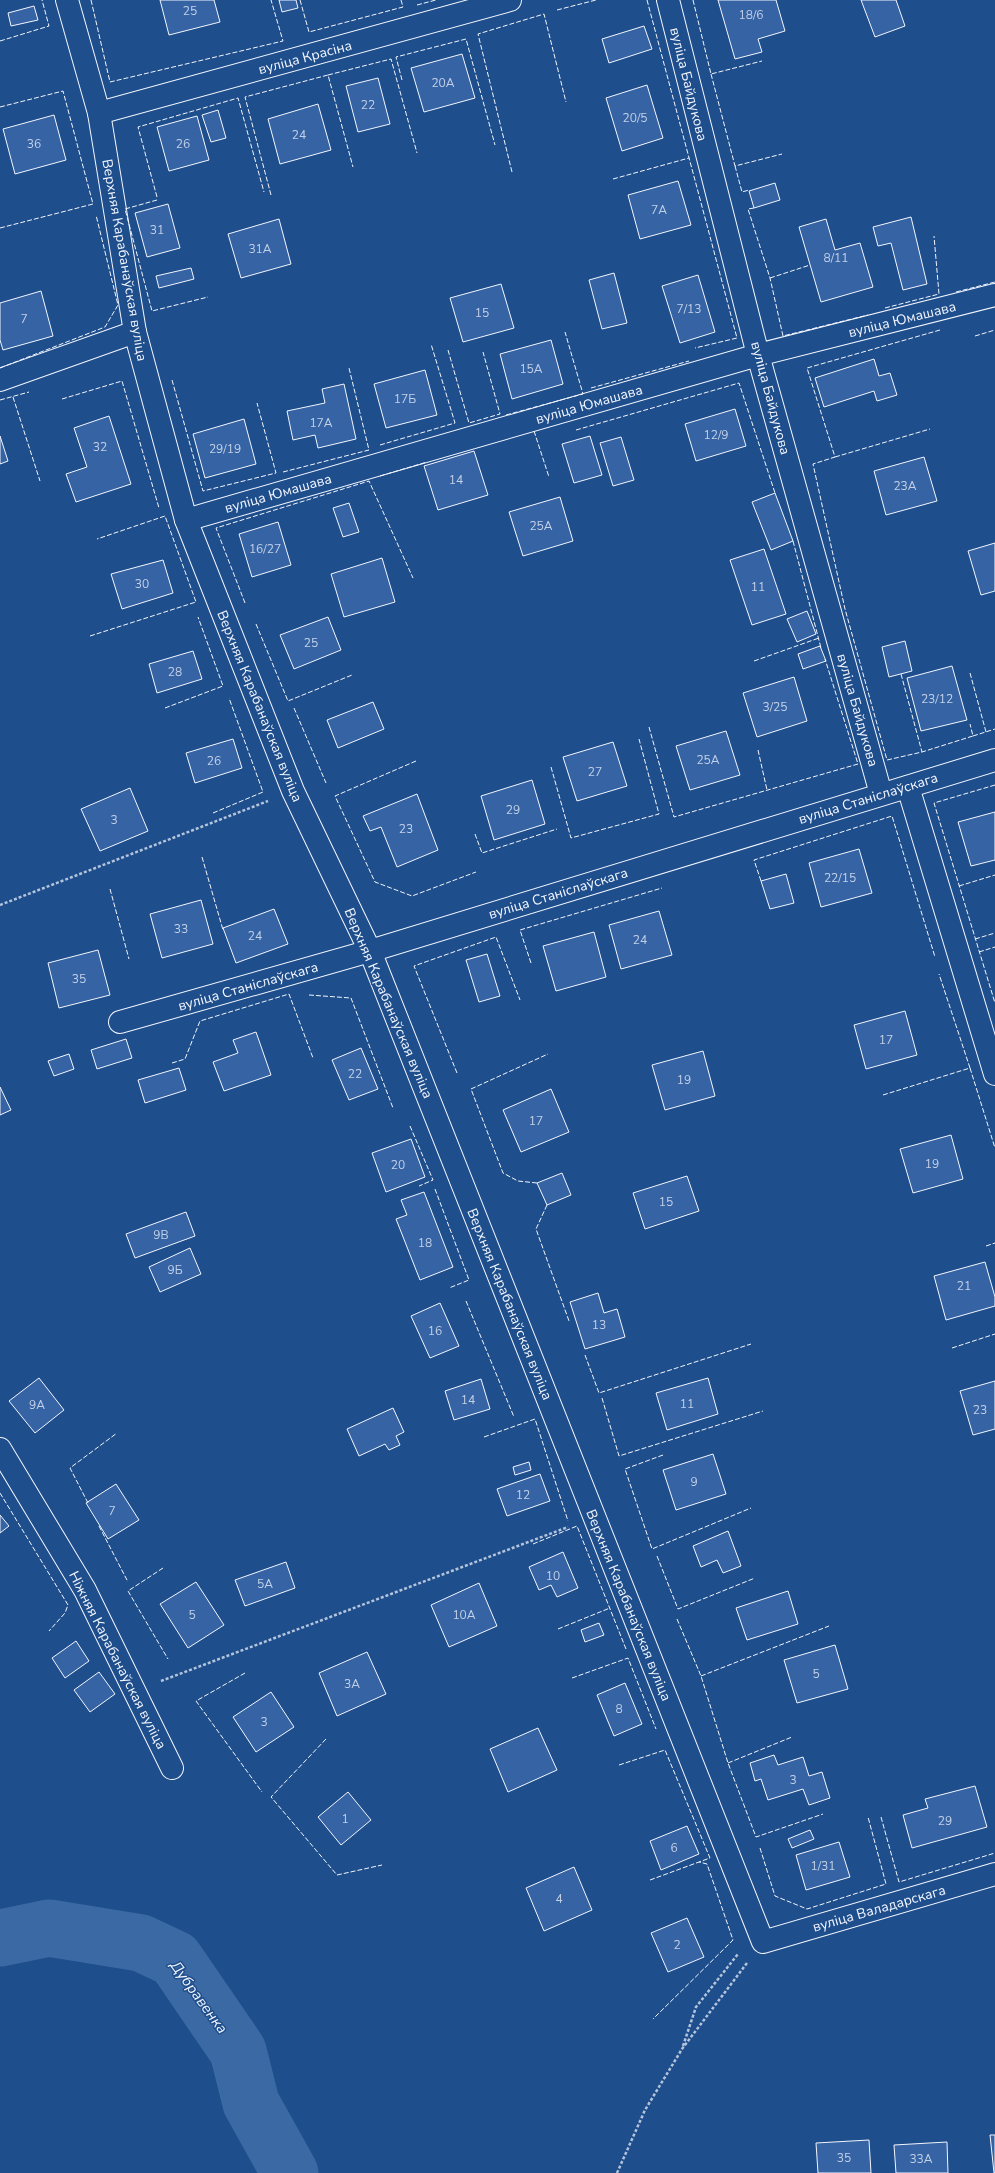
<svg xmlns="http://www.w3.org/2000/svg" width="995" height="2173" font-family="'Nunito Sans',sans-serif">
  <rect width="100%" height="100%" fill="#1f4e8c"/>
  <g fill="none" stroke-linecap="round" stroke-linejoin="round">
    <path stroke="#3b69a3" stroke-width="57" d="M 0,1938 L 49,1928 L 141,1943 L 175,1959 L 238,2051 L 251,2103 L 290,2173"/>
  </g>
  <g fill="#3563a3" stroke="#f2f6ff">
    <path d="M 160,0 L 214,0 L 220,22 L 169,35 Z"/>
    <path d="M 279,0 L 296,0 L 298,8 L 282,12 Z"/>
    <path d="M 718,0 L 776,0 L 785,31 L 758,39 L 762,52 L 735,59 Z"/>
    <path d="M 861,0 L 896,0 L 905,26 L 875,37 Z"/>
    <path d="M 34,6 L 38,20 L 11,26 L 8,13 Z"/>
    <path d="M 644,26 L 652,49 L 609,63 L 602,39 Z"/>
    <path d="M 462,54 L 475,98 L 424,112 L 411,68 Z"/>
    <path d="M 378,78 L 390,124 L 358,132 L 346,86 Z"/>
    <path d="M 647,85 L 663,138 L 622,151 L 606,98 Z"/>
    <path d="M 318,104 L 331,150 L 280,164 L 268,119 Z"/>
    <path d="M 218,110 L 226,138 L 211,142 L 202,115 Z"/>
    <path d="M 54,115 L 66,160 L 15,174 L 3,129 Z"/>
    <path d="M 197,116 L 209,160 L 169,171 L 157,127 Z"/>
    <path d="M 678,181 L 691,225 L 640,239 L 628,195 Z"/>
    <path d="M 775,183 L 780,200 L 754,208 L 749,191 Z"/>
    <path d="M 168,204 L 180,248 L 147,257 L 135,213 Z"/>
    <path d="M 911,217 L 927,284 L 903,290 L 891,243 L 878,246 L 873,227 Z"/>
    <path d="M 279,219 L 291,264 L 241,278 L 228,234 Z"/>
    <path d="M 826,219 L 835,250 L 860,243 L 873,287 L 821,302 L 799,227 Z"/>
    <path d="M 191,268 L 194,279 L 159,288 L 156,276 Z"/>
    <path d="M 614,273 L 627,323 L 602,329 L 589,280 Z"/>
    <path d="M 698,275 L 715,332 L 680,343 L 662,286 Z"/>
    <path d="M 501,284 L 514,328 L 463,342 L 450,298 Z"/>
    <path d="M 41,291 L 53,336 L 3,350 L 0,340 L 0,303 Z"/>
    <path d="M 551,340 L 563,384 L 512,399 L 500,354 Z"/>
    <path d="M 874,359 L 879,376 L 890,373 L 897,395 L 877,401 L 874,391 L 824,407 L 815,378 Z"/>
    <path d="M 425,370 L 437,415 L 386,428 L 374,384 Z"/>
    <path d="M 344,384 L 356,439 L 318,448 L 315,435 L 293,440 L 287,411 L 325,403 L 322,389 Z"/>
    <path d="M 735,409 L 746,446 L 696,461 L 685,424 Z"/>
    <path d="M 109,416 L 131,484 L 76,502 L 66,474 L 87,467 L 74,428 Z"/>
    <path d="M 244,419 L 256,464 L 205,478 L 193,434 Z"/>
    <path d="M 0,436 L 8,461 L 0,464 Z"/>
    <path d="M 590,436 L 602,475 L 574,483 L 562,444 Z"/>
    <path d="M 621,437 L 634,480 L 613,486 L 600,443 Z"/>
    <path d="M 474,451 L 488,495 L 438,510 L 424,466 Z"/>
    <path d="M 924,457 L 937,501 L 886,515 L 874,471 Z"/>
    <path d="M 775,493 L 793,541 L 771,550 L 752,502 Z"/>
    <path d="M 560,497 L 573,541 L 523,556 L 509,512 Z"/>
    <path d="M 349,503 L 359,532 L 343,537 L 333,508 Z"/>
    <path d="M 278,522 L 291,565 L 252,577 L 239,534 Z"/>
    <path d="M 995,543 L 995,591 L 981,595 L 968,551 Z"/>
    <path d="M 764,549 L 786,614 L 752,625 L 730,560 Z"/>
    <path d="M 382,558 L 395,602 L 344,617 L 331,574 Z"/>
    <path d="M 163,560 L 173,593 L 122,609 L 111,574 Z"/>
    <path d="M 807,611 L 816,634 L 797,642 L 787,619 Z"/>
    <path d="M 328,617 L 341,650 L 294,669 L 280,635 Z"/>
    <path d="M 905,641 L 912,671 L 889,677 L 882,647 Z"/>
    <path d="M 820,646 L 826,661 L 803,669 L 798,654 Z"/>
    <path d="M 193,651 L 202,679 L 157,693 L 149,664 Z"/>
    <path d="M 952,666 L 967,720 L 921,731 L 907,678 Z"/>
    <path d="M 794,677 L 807,721 L 757,737 L 743,693 Z"/>
    <path d="M 373,702 L 384,729 L 338,748 L 327,720 Z"/>
    <path d="M 726,731 L 740,775 L 690,790 L 676,746 Z"/>
    <path d="M 233,739 L 242,768 L 195,783 L 186,753 Z"/>
    <path d="M 613,742 L 627,786 L 577,801 L 563,757 Z"/>
    <path d="M 532,780 L 545,824 L 494,840 L 481,796 Z"/>
    <path d="M 130,788 L 148,831 L 100,851 L 81,809 Z"/>
    <path d="M 417,794 L 438,850 L 397,867 L 381,827 L 370,831 L 363,816 Z"/>
    <path d="M 995,812 L 995,860 L 971,866 L 958,822 Z"/>
    <path d="M 859,849 L 872,893 L 821,907 L 809,863 Z"/>
    <path d="M 786,874 L 794,903 L 770,909 L 761,881 Z"/>
    <path d="M 201,900 L 213,944 L 162,958 L 150,914 Z"/>
    <path d="M 274,909 L 288,944 L 236,963 L 223,928 Z"/>
    <path d="M 659,911 L 672,955 L 621,969 L 609,925 Z"/>
    <path d="M 594,932 L 606,977 L 556,991 L 543,946 Z"/>
    <path d="M 98,950 L 110,995 L 59,1008 L 48,963 Z"/>
    <path d="M 487,954 L 500,996 L 479,1002 L 466,960 Z"/>
    <path d="M 905,1011 L 917,1055 L 866,1069 L 854,1025 Z"/>
    <path d="M 256,1032 L 271,1075 L 224,1091 L 213,1062 L 238,1053 L 233,1040 Z"/>
    <path d="M 126,1039 L 132,1058 L 97,1069 L 91,1050 Z"/>
    <path d="M 361,1048 L 378,1089 L 349,1100 L 332,1060 Z"/>
    <path d="M 703,1051 L 715,1096 L 665,1110 L 652,1065 Z"/>
    <path d="M 69,1054 L 74,1069 L 54,1076 L 48,1061 Z"/>
    <path d="M 179,1068 L 186,1090 L 145,1103 L 138,1080 Z"/>
    <path d="M 0,1087 L 11,1110 L 0,1115 Z"/>
    <path d="M 551,1089 L 569,1132 L 521,1152 L 503,1110 Z"/>
    <path d="M 951,1135 L 963,1179 L 913,1193 L 900,1149 Z"/>
    <path d="M 411,1139 L 425,1177 L 386,1192 L 372,1153 Z"/>
    <path d="M 562,1173 L 571,1195 L 547,1205 L 537,1183 Z"/>
    <path d="M 687,1176 L 699,1211 L 645,1229 L 633,1193 Z"/>
    <path d="M 424,1192 L 453,1267 L 420,1280 L 396,1219 L 407,1215 L 401,1200 Z"/>
    <path d="M 186,1212 L 195,1236 L 135,1258 L 126,1234 Z"/>
    <path d="M 190,1248 L 201,1274 L 160,1292 L 149,1267 Z"/>
    <path d="M 985,1262 L 995,1297 L 995,1306 L 946,1320 L 934,1276 Z"/>
    <path d="M 598,1293 L 604,1313 L 617,1309 L 625,1337 L 585,1349 L 570,1302 Z"/>
    <path d="M 440,1303 L 459,1346 L 430,1358 L 411,1316 Z"/>
    <path d="M 39,1378 L 64,1410 L 35,1433 L 9,1401 Z"/>
    <path d="M 708,1378 L 718,1414 L 667,1430 L 656,1393 Z"/>
    <path d="M 481,1379 L 490,1409 L 454,1420 L 445,1391 Z"/>
    <path d="M 995,1381 L 995,1429 L 973,1435 L 960,1391 Z"/>
    <path d="M 393,1408 L 404,1432 L 396,1436 L 400,1445 L 389,1450 L 385,1444 L 359,1456 L 347,1429 Z"/>
    <path d="M 713,1454 L 726,1494 L 676,1510 L 663,1470 Z"/>
    <path d="M 529,1462 L 531,1470 L 515,1475 L 513,1467 Z"/>
    <path d="M 540,1474 L 550,1501 L 507,1516 L 497,1489 Z"/>
    <path d="M 116,1484 L 139,1520 L 108,1539 L 86,1503 Z"/>
    <path d="M 0,1515 L 9,1526 L 0,1533 Z"/>
    <path d="M 728,1531 L 741,1566 L 723,1573 L 717,1560 L 701,1567 L 693,1546 Z"/>
    <path d="M 563,1552 L 578,1588 L 557,1597 L 551,1585 L 539,1590 L 529,1567 Z"/>
    <path d="M 286,1562 L 295,1588 L 245,1606 L 235,1580 Z"/>
    <path d="M 196,1582 L 224,1625 L 188,1648 L 160,1604 Z"/>
    <path d="M 479,1583 L 497,1626 L 449,1647 L 431,1605 Z"/>
    <path d="M 788,1591 L 798,1624 L 747,1640 L 736,1608 Z"/>
    <path d="M 599,1623 L 604,1635 L 585,1642 L 581,1630 Z"/>
    <path d="M 76,1641 L 89,1661 L 65,1678 L 52,1658 Z"/>
    <path d="M 835,1645 L 848,1689 L 797,1703 L 784,1660 Z"/>
    <path d="M 367,1652 L 386,1694 L 337,1716 L 319,1673 Z"/>
    <path d="M 99,1672 L 115,1694 L 90,1712 L 74,1690 Z"/>
    <path d="M 625,1683 L 642,1724 L 614,1736 L 597,1695 Z"/>
    <path d="M 271,1692 L 294,1727 L 256,1752 L 233,1717 Z"/>
    <path d="M 538,1728 L 557,1770 L 508,1792 L 490,1749 Z"/>
    <path d="M 774,1755 L 778,1765 L 803,1757 L 809,1776 L 822,1772 L 830,1798 L 809,1805 L 803,1789 L 768,1800 L 761,1779 L 755,1781 L 750,1763 Z"/>
    <path d="M 975,1786 L 987,1827 L 912,1848 L 903,1815 L 928,1808 L 925,1799 Z"/>
    <path d="M 348,1792 L 371,1820 L 341,1845 L 318,1817 Z"/>
    <path d="M 687,1826 L 699,1854 L 661,1870 L 650,1841 Z"/>
    <path d="M 810,1830 L 814,1839 L 792,1848 L 788,1839 Z"/>
    <path d="M 839,1842 L 850,1877 L 806,1890 L 796,1855 Z"/>
    <path d="M 574,1867 L 592,1910 L 544,1931 L 526,1888 Z"/>
    <path d="M 687,1918 L 704,1957 L 668,1972 L 651,1933 Z"/>
    <path d="M 990,2135 L 995,2135 L 995,2173 L 994,2173 Z"/>
    <path d="M 869,2140 L 871,2173 L 818,2173 L 816,2143 Z"/>
    <path d="M 947,2142 L 948,2173 L 896,2173 L 894,2145 Z"/>
  </g>
  <g fill="none" stroke-linecap="round" stroke-linejoin="round">
    <g stroke="#f2f6ff" stroke-width="24">
      <g id="minor">
        <path d="M 67,0 L 99,113 L 135,332 L 186,520 L 293,791 L 370,951 L 763,1942 L 995,1874"/>
        <path d="M 668,0 L 758,355 L 881,794"/>
        <path d="M 99,113 L 510,0"/>
        <path d="M 0,380 L 135,332"/>
        <path d="M 186,520 L 758,355 L 995,295"/>
        <path d="M 908,787 L 995,1074"/>
        <path d="M 120,1022 L 370,951 L 995,760"/>
        <path d="M 0,1449 L 85,1590 L 172,1768"/>
      </g>
    </g>
    <g stroke="#b3c4dc" stroke-width="2.5" stroke-dasharray="3 2" stroke-linecap="butt">
      <path d="M 0,905 L 268,801"/>
      <path d="M 161,1681 L 568,1527"/>
      <path d="M 683,2046 L 696,2007 L 738,1954"/>
      <path d="M 617,2173 L 645,2110 L 682,2049 L 747,1963"/>
    </g>
    <use href="#minor" stroke="#1f4e8c" stroke-width="22"/>
    <g stroke="#f2f6ff" stroke-width="1" stroke-dasharray="5 2" stroke-linecap="butt">
      <path d="M 91,0 L 110,82 L 283,41 L 271,0"/>
      <path d="M 300,0 L 309,32 L 403,7 L 401,0"/>
      <path d="M 647,0 L 737,338 L 695,348"/>
      <path d="M 693,0 L 711,74 L 762,61"/>
      <path d="M 417,5 L 436,0"/>
      <path d="M 557,10 L 596,0"/>
      <path d="M 0,41 L 49,26 L 42,0"/>
      <path d="M 711,74 L 735,166 L 782,154"/>
      <path d="M 328,75 L 391,59 L 417,153"/>
      <path d="M 402,80 L 396,57 L 466,39 L 495,145"/>
      <path d="M 0,107 L 63,91 L 93,204 L 0,228"/>
      <path d="M 735,166 L 742,192 L 749,190"/>
      <path d="M 512,172 L 478,34 L 544,14 L 566,102"/>
      <path d="M 613,179 L 689,158"/>
      <path d="M 271,195 L 245,97 L 328,75 L 353,167"/>
      <path d="M 157,197 L 138,127 L 238,98 L 264,192"/>
      <path d="M 157,200 L 125,209 L 152,311 L 208,297"/>
      <path d="M 754,208 L 748,209 L 770,278 L 783,336 L 868,315"/>
      <path d="M 770,278 L 810,265"/>
      <path d="M 956,292 L 995,282"/>
      <path d="M 885,308 L 939,294 L 934,236"/>
      <path d="M 940,330 L 807,368 L 835,457 L 813,464 L 845,609 L 887,760 L 922,752 L 973,736 L 970,724"/>
      <path d="M 975,336 L 995,330"/>
      <path d="M 448,350 L 469,423 L 500,414 L 483,352"/>
      <path d="M 0,368 L 105,327 L 118,305 L 96,215"/>
      <path d="M 172,380 L 203,491 L 276,473 L 257,403"/>
      <path d="M 591,388 L 689,361"/>
      <path d="M 13,397 L 40,481"/>
      <path d="M 62,399 L 122,381 L 159,508"/>
      <path d="M 0,400 L 29,392"/>
      <path d="M 506,415 L 583,394 L 565,332"/>
      <path d="M 576,430 L 739,383 L 775,493"/>
      <path d="M 534,431 L 549,477"/>
      <path d="M 380,445 L 455,423 L 431,344"/>
      <path d="M 835,457 L 930,429"/>
      <path d="M 283,472 L 369,450 L 349,368"/>
      <path d="M 380,476 L 427,462"/>
      <path d="M 793,541 L 821,648"/>
      <path d="M 245,603 L 216,528 L 369,481 L 413,578"/>
      <path d="M 256,624 L 288,701 L 352,675"/>
      <path d="M 90,636 L 196,602 L 165,516 L 97,539"/>
      <path d="M 754,661 L 819,638"/>
      <path d="M 970,673 L 986,732"/>
      <path d="M 901,674 L 922,752"/>
      <path d="M 165,708 L 223,686 L 198,617"/>
      <path d="M 294,708 L 326,783"/>
      <path d="M 649,727 L 674,817 L 858,764 L 825,659"/>
      <path d="M 973,736 L 995,729"/>
      <path d="M 758,750 L 767,790"/>
      <path d="M 416,761 L 335,796 L 375,882 L 412,896 L 476,872"/>
      <path d="M 551,767 L 571,838 L 659,814 L 639,739"/>
      <path d="M 995,785 L 934,803 L 995,1003"/>
      <path d="M 213,813 L 263,792 L 229,698"/>
      <path d="M 475,834 L 482,853 L 557,829"/>
      <path d="M 202,857 L 223,930"/>
      <path d="M 761,881 L 754,860 L 892,816 L 935,957"/>
      <path d="M 959,886 L 995,875"/>
      <path d="M 110,889 L 129,959"/>
      <path d="M 975,939 L 995,933"/>
      <path d="M 979,952 L 995,947"/>
      <path d="M 531,963 L 520,930 L 662,888"/>
      <path d="M 309,995 L 351,998 L 393,1108"/>
      <path d="M 172,1063 L 185,1059 L 200,1021 L 289,994 L 313,1058"/>
      <path d="M 970,1068 L 995,1148"/>
      <path d="M 457,1073 L 414,966 L 496,937 L 520,1000"/>
      <path d="M 883,1095 L 970,1068 L 939,974"/>
      <path d="M 410,1126 L 433,1180 L 419,1186"/>
      <path d="M 537,1183 L 518,1181 L 503,1173 L 471,1089 L 548,1054"/>
      <path d="M 435,1189 L 469,1280 L 449,1288"/>
      <path d="M 547,1205 L 536,1229 L 569,1321"/>
      <path d="M 986,1246 L 995,1243"/>
      <path d="M 466,1301 L 514,1417"/>
      <path d="M 952,1348 L 995,1334"/>
      <path d="M 585,1355 L 599,1393 L 751,1344"/>
      <path d="M 602,1398 L 619,1456 L 763,1411"/>
      <path d="M 484,1437 L 535,1419 L 568,1521"/>
      <path d="M 663,1455 L 625,1469 L 652,1549 L 751,1508"/>
      <path d="M 0,1493 L 68,1605 L 65,1613 L 49,1631"/>
      <path d="M 88,1503 L 70,1468 L 117,1433"/>
      <path d="M 99,1526 L 128,1582"/>
      <path d="M 533,1544 L 577,1526 L 626,1649"/>
      <path d="M 657,1556 L 678,1609 L 755,1578"/>
      <path d="M 163,1568 L 128,1591 L 168,1659"/>
      <path d="M 677,1619 L 701,1676 L 728,1763 L 756,1837 L 823,1814"/>
      <path d="M 558,1629 L 610,1608"/>
      <path d="M 245,1673 L 196,1701 L 262,1792"/>
      <path d="M 701,1676 L 829,1626"/>
      <path d="M 572,1678 L 628,1658 L 656,1729"/>
      <path d="M 326,1739 L 271,1797 L 337,1875 L 382,1865"/>
      <path d="M 728,1763 L 792,1737"/>
      <path d="M 619,1765 L 665,1750 L 710,1858 L 699,1862"/>
      <path d="M 881,1817 L 899,1882 L 995,1853"/>
      <path d="M 760,1848 L 775,1896 L 807,1909 L 886,1884 L 868,1817"/>
      <path d="M 650,1880 L 699,1862 L 707,1864 L 733,1940 L 653,2019"/>
    </g>
  </g>
  <g text-anchor="middle" stroke-width="3" stroke-linejoin="round" paint-order="stroke">
    <g font-size="12" fill="#c3d1e8">
      <text x="190" y="15">25</text>
      <text x="751" y="19">18/6</text>
      <text x="443" y="87">20А</text>
      <text x="368" y="109">22</text>
      <text x="635" y="122">20/5</text>
      <text x="299" y="139">24</text>
      <text x="34" y="148">36</text>
      <text x="183" y="148">26</text>
      <text x="659" y="214">7А</text>
      <text x="157" y="234">31</text>
      <text x="260" y="253">31А</text>
      <text x="836" y="262">8/11</text>
      <text x="689" y="313">7/13</text>
      <text x="482" y="317">15</text>
      <text x="24" y="323">7</text>
      <text x="531" y="373">15А</text>
      <text x="405" y="403">17Б</text>
      <text x="321" y="427">17А</text>
      <text x="716" y="439">12/9</text>
      <text x="100" y="451">32</text>
      <text x="225" y="453">29/19</text>
      <text x="456" y="484">14</text>
      <text x="905" y="490">23А</text>
      <text x="541" y="530">25А</text>
      <text x="265" y="553">16/27</text>
      <text x="142" y="588">30</text>
      <text x="758" y="591">11</text>
      <text x="311" y="647">25</text>
      <text x="175" y="676">28</text>
      <text x="937" y="703">23/12</text>
      <text x="775" y="711">3/25</text>
      <text x="708" y="764">25А</text>
      <text x="214" y="765">26</text>
      <text x="595" y="776">27</text>
      <text x="513" y="814">29</text>
      <text x="114" y="824">3</text>
      <text x="406" y="833">23</text>
      <text x="840" y="882">22/15</text>
      <text x="181" y="933">33</text>
      <text x="255" y="940">24</text>
      <text x="640" y="944">24</text>
      <text x="79" y="983">35</text>
      <text x="886" y="1044">17</text>
      <text x="355" y="1078">22</text>
      <text x="684" y="1084">19</text>
      <text x="536" y="1125">17</text>
      <text x="932" y="1168">19</text>
      <text x="398" y="1169">20</text>
      <text x="666" y="1206">15</text>
      <text x="161" y="1239">9В</text>
      <text x="425" y="1247">18</text>
      <text x="175" y="1274">9Б</text>
      <text x="964" y="1290">21</text>
      <text x="599" y="1329">13</text>
      <text x="435" y="1335">16</text>
      <text x="468" y="1404">14</text>
      <text x="687" y="1408">11</text>
      <text x="37" y="1409">9А</text>
      <text x="980" y="1414">23</text>
      <text x="694" y="1486">9</text>
      <text x="523" y="1499">12</text>
      <text x="112" y="1515">7</text>
      <text x="553" y="1580">10</text>
      <text x="265" y="1588">5А</text>
      <text x="192" y="1619">5</text>
      <text x="464" y="1619">10А</text>
      <text x="816" y="1678">5</text>
      <text x="352" y="1688">3А</text>
      <text x="619" y="1713">8</text>
      <text x="264" y="1726">3</text>
      <text x="793" y="1784">3</text>
      <text x="345" y="1823">1</text>
      <text x="945" y="1825">29</text>
      <text x="674" y="1852">6</text>
      <text x="823" y="1870">1/31</text>
      <text x="559" y="1903">4</text>
      <text x="677" y="1949">2</text>
      <text x="844" y="2162">35</text>
      <text x="921" y="2163">33А</text>
    </g>
    <g font-size="14" fill="#f2f6ff" stroke="#1f4e8c">
      <text transform="translate(305 57) rotate(-15)" y="5">вуліца Красіна</text>
      <text transform="translate(689 84) rotate(76)" y="5">вуліца Байдукова</text>
      <text transform="translate(125 260) rotate(80)" y="5">Верхняя Карабанаўская вуліца</text>
      <text transform="translate(902 319) rotate(-14)" y="5">вуліца Юмашава</text>
      <text transform="translate(771 398) rotate(75)" y="5">вуліца Байдукова</text>
      <text transform="translate(589 404) rotate(-16)" y="5">вуліца Юмашава</text>
      <text transform="translate(278 493) rotate(-16)" y="5">вуліца Юмашава</text>
      <text transform="translate(260 706) rotate(68)" y="5">Верхняя Карабанаўская вуліца</text>
      <text transform="translate(858 710) rotate(74)" y="5">вуліца Байдукова</text>
      <text transform="translate(868 798) rotate(-17)" y="5">вуліца Станіслаўскага</text>
      <text transform="translate(558 893) rotate(-17)" y="5">вуліца Станіслаўскага</text>
      <text transform="translate(248 986) rotate(-16)" y="5">вуліца Станіслаўскага</text>
      <text transform="translate(389 1003) rotate(67)" y="5">Верхняя Карабанаўская вуліца</text>
      <text transform="translate(510 1304) rotate(68)" y="5">Верхняя Карабанаўская вуліца</text>
      <text transform="translate(629 1605) rotate(68)" y="5">Верхняя Карабанаўская вуліца</text>
      <text transform="translate(118 1660) rotate(63)" y="5">Ніжняя Карабанаўская вуліца</text>
      <text transform="translate(879 1908) rotate(-16)" y="5">вуліца Валадарскага</text>
    </g>
    <g font-size="15" font-style="italic" fill="#f2f6ff" stroke="#1f4e8c">
      <text transform="translate(199 1997) rotate(54)" y="5">Дубравенка</text>
    </g>
  </g>
</svg>
